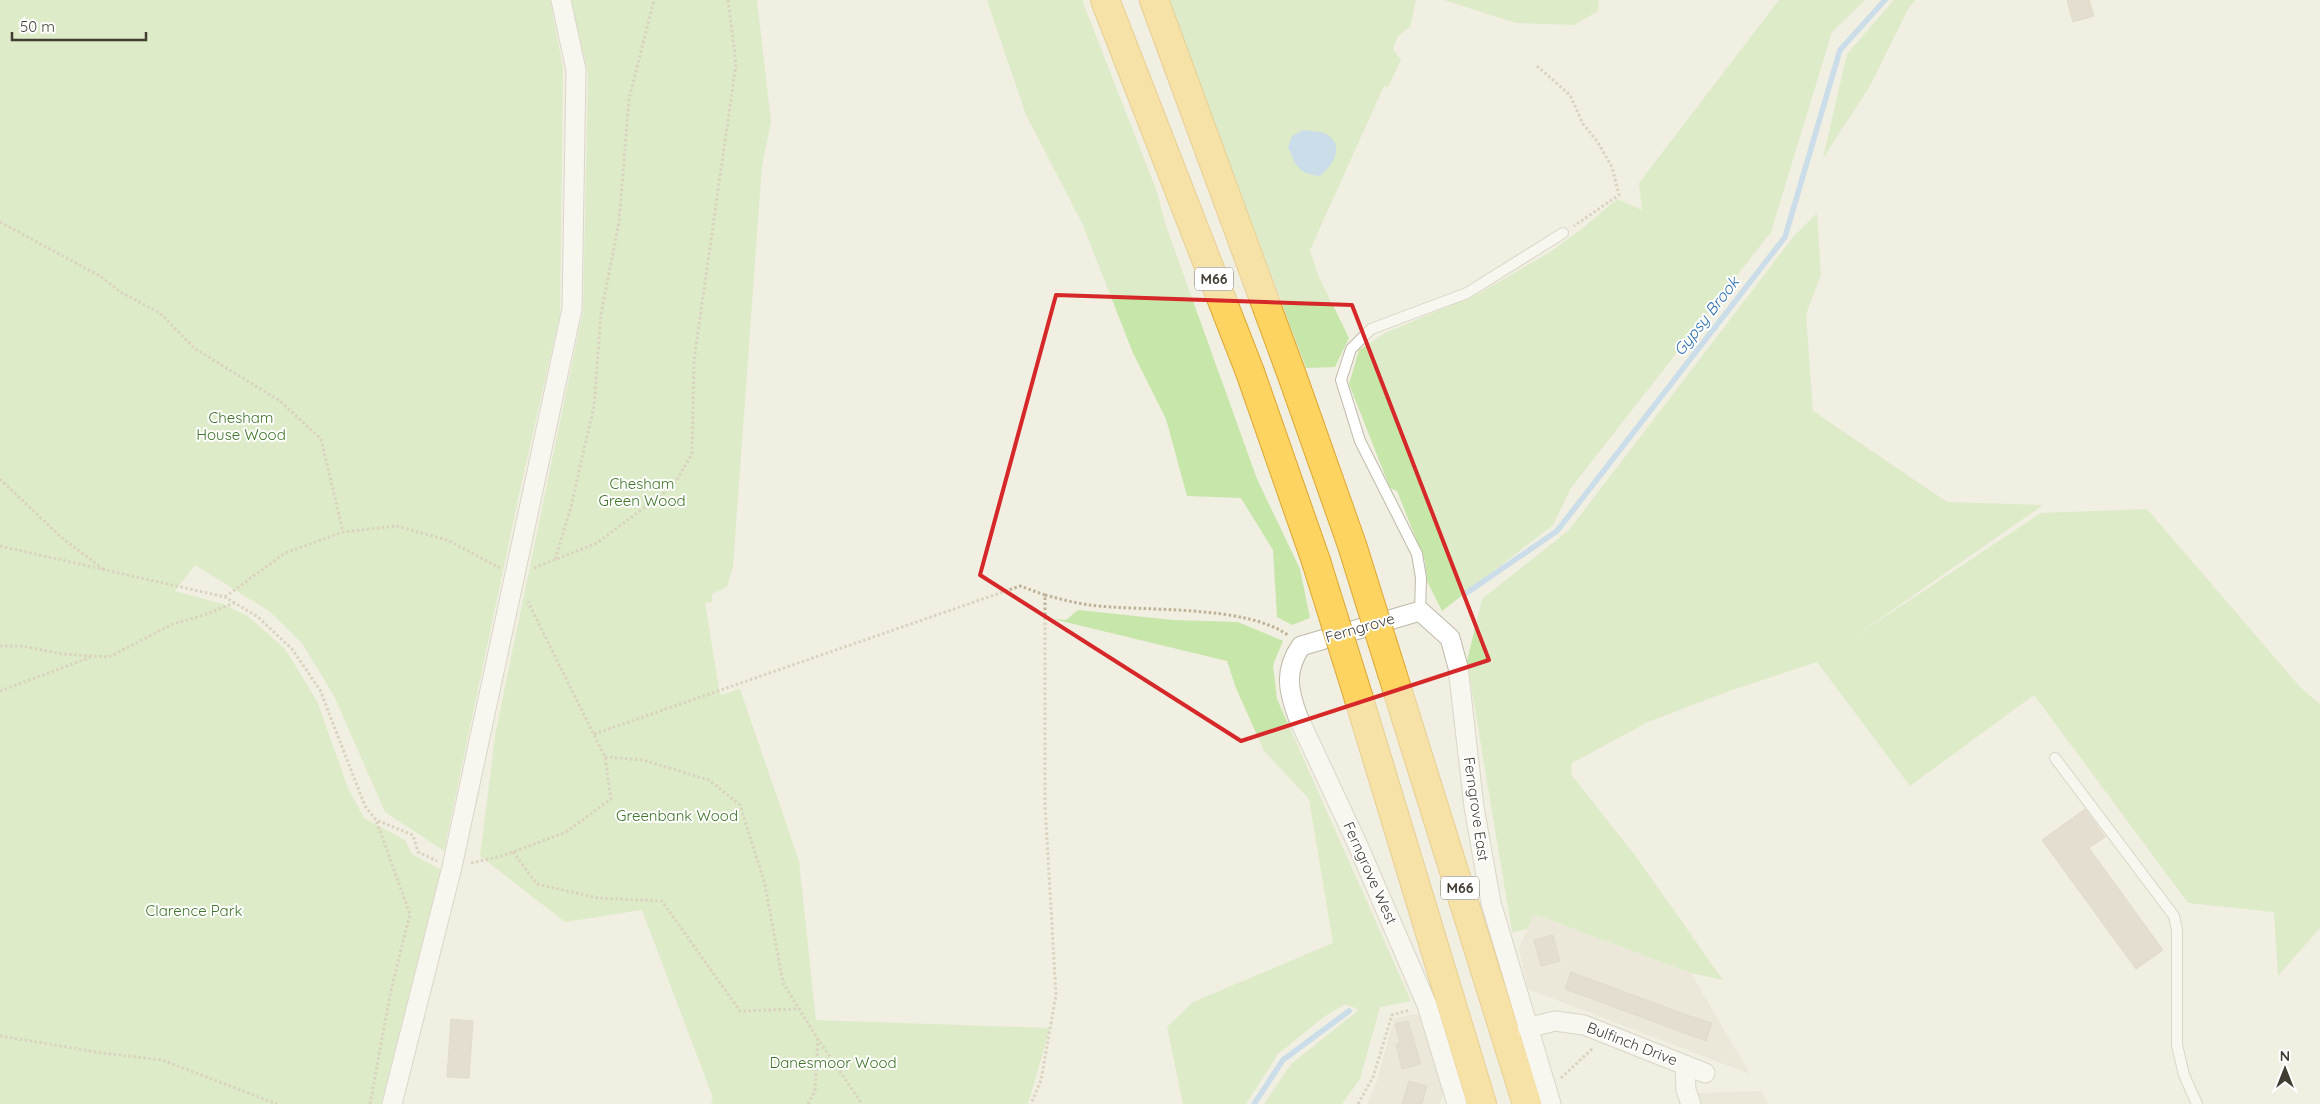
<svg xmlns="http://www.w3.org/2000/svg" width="2320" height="1104" font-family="Quicksand,sans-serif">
  <rect width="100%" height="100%" fill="#f1eee2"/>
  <g fill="#e5e0d0">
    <path d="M 1534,914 L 1691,973 L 1750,1074 L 1528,989 L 1519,949 Z"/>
    <path d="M 1421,1013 L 1445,1091 L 1439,1104 L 1367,1104 L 1377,1081 L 1394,1018 Z"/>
    <path d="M 1762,1091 L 1768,1104 L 1700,1104 L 1696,1093 Z"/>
  </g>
  <g fill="#c7e6aa">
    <path d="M 0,0 L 550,0 L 563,68 L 560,314 L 520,490 L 444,851 L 385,812 L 334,696 L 302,643 L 269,611 L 195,565 L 175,591 L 223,604 L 248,616 L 285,649 L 317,701 L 348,788 L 364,818 L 405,840 L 412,854 L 441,870 L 381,1104 L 0,1104 Z"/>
    <path d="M 571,0 L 757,0 L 771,122 L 762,166 L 733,566 L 727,587 L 712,594 L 712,602 L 705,603 L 720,695 L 740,689 L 799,861 L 816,1020 L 1050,1028 L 1028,1104 L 711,1104 L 713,1098 L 642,910 L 565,922 L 480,856 L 496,730 L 583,311 L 588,73 Z"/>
    <path d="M 987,0 L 1082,0 L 1157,192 L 1165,223 L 1257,479 L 1300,569 L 1310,618 L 1292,625 L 1277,617 L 1273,550 L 1241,498 L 1187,496 L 1166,419 L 1133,353 L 1082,223 L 1026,115 Z"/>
    <path d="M 1169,0 L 1416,0 L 1410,27 L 1398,36 L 1393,49 L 1401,60 L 1388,87 L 1384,86 L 1310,250 L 1318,275 L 1349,338 L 1335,367 L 1306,368 Z"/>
    <path d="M 1444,0 L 1599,0 L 1598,11 L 1574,25 L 1516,23 Z"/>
    <path d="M 1779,0 L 1865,0 L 1832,32 L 1771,232 L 1571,488 L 1553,525 L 1442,611 L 1427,581 L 1425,561 L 1397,491 L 1390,488 L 1349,384 L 1359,350 L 1385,333 L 1478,294 L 1550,252 L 1583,228 L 1617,199 L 1642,210 L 1639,183 Z"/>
    <path d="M 1894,0 L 1915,0 L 1908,9 L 1870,86 L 1823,158 L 1847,54 Z"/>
    <path d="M 1817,213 L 1821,275 L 1806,314 L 1813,411 L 1947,502 L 2043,505 L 1848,641 L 2041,513 L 2147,509 L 2300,687 L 2320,704 L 2320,928 L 2278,976 L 2274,912 L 2188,903 L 2034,695 L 1910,786 L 1817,662 L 1732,690 L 1648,722 L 1572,763 L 1571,774 L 1637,858 L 1723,980 L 1691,973 L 1534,914 L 1528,929 L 1512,932 L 1467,661 L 1482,599 L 1569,530 L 1794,236 Z"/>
    <path d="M 1078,610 L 1173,620 L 1238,622 L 1283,641 L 1273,665 L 1277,699 L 1411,1001 L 1380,1007 L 1360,1079 L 1342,1104 L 1264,1104 L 1291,1064 L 1359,1010 L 1346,1004 L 1325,1016 L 1278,1054 L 1246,1104 L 1183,1104 L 1167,1027 L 1193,1002 L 1333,943 L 1309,799 L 1264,751 L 1236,688 L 1227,661 L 1053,619 L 1066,620 Z"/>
  </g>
  <path fill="#9dc8ef" d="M 1303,130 C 1309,131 1318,131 1324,133 C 1347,144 1333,166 1320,176 C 1299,174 1296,167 1288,147 L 1292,136 Z"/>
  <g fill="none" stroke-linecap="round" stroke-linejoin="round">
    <g stroke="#9dc8ef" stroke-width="5.5">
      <path d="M 1465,594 L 1557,531 L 1785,237 L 1840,50 L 1885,0"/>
      <path d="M 1254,1104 L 1283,1060 L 1349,1011"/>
    </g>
  </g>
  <g fill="#d2cab8" stroke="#cdc2ab">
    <path d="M 2067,0 L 2089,0 L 2094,16 L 2073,22 Z"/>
    <path d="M 2085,809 L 2105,837 L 2089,848 L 2163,950 L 2136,969 L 2042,840 Z"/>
    <path d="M 1553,935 L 1560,961 L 1541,966 L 1534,940 Z"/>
    <path d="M 1571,972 L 1684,1014 L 1712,1023 L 1706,1041 L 1565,989 Z"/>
    <path d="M 451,1019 L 473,1021 L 469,1078 L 447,1077 Z"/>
    <path d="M 1408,1021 L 1421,1064 L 1402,1069 L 1396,1044 L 1400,1043 L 1395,1024 Z"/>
    <path d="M 1409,1081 L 1427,1086 L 1422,1104 L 1402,1104 Z"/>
  </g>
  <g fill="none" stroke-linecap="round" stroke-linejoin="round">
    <g stroke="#bfb9a8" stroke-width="12">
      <g id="service">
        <path d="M 1420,611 L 1421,578 L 1417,554 L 1360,441 L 1341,380 L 1351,349 L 1371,329 L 1467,293 L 1563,233"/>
        <path d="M 2055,758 L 2174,916 L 2177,930 L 2177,1045 L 2184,1075 L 2197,1104"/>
      </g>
    </g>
    <g stroke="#bfb9a8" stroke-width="21">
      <g id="minor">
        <path d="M 1527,1028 L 1555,1021 L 1584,1025 L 1705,1073"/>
        <path d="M 1685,1065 L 1686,1090 L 1691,1104"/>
        <path d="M 392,1104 L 452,867 L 572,309 L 576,70 L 561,0"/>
        <path d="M 1457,1104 L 1427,1005 L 1356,841 L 1298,717 C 1288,690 1284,671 1301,646 L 1420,611 L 1450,638 L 1458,667 L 1474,807 L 1491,903 L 1551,1104"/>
      </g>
    </g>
    <g stroke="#dca831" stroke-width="30">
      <g id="motorway">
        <path d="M 1105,0 L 1250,372 L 1316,561"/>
        <path d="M 1154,0 L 1293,378 L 1352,545"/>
        <path d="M 1392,673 L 1527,1104"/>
        <path d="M 1359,699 L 1482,1104"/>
      </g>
    </g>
    <g stroke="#beb296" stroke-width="3" stroke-dasharray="2.5 2.5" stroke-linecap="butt">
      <path d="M 1537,66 L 1570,95 L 1583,124 L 1597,141 L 1612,167 L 1619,195 L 1574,226"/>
      <path d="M 0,222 L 100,276 L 122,293 L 160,313 L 194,348 L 280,401 L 321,439 L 343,532"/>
      <path d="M 0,479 L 62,538 L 103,569"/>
      <path d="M 0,546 L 225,597 L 258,617 L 292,649 L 320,690 L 365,806 L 376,820 L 413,835 L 418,852 L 437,861"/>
      <path d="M 555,559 L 570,511 L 594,406 L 601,314 L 619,222 L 629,99 L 654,0"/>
      <path d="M 534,568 L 597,543 L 673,486 L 692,454 L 694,360 L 736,64 L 728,0"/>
      <path d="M 1045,595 C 1060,599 1075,603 1090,605 C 1144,612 1247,604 1289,636"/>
      <path d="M 225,597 L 285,553 L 343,532 L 396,526 L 447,540 L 500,568"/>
      <path d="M 0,646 L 23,646 L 62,654 L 109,657 L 173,624 L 204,615 L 234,603"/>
      <path d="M 0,691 L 91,657"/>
      <path d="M 594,734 L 1020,586 L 1045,595 L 1045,805 L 1056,995 L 1041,1080 L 1031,1104"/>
      <path d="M 605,757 L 643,760 L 709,780 L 740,805 L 765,884 L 783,983 L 818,1039 L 862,1104"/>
      <path d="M 513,852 L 537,884 L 598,898 L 662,901 L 740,1011 L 799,1009"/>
      <path d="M 471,863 L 502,856 L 566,832 L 611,799 L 605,757 L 528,602"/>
      <path d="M 0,1036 L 103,1053 L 162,1060 L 277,1104"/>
      <path d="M 1561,1078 L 1593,1048"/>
      <path d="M 370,1104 L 391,990 L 410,914 L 376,820"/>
      <path d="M 808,1104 L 815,1091 L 818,1039"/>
      <path d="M 1358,1104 L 1373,1077 L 1392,1015 L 1410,1010"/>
    </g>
    <use href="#service" stroke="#fff" stroke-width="10"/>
    <use href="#minor" stroke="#fff" stroke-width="19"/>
    <use href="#motorway" stroke="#fdd361" stroke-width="28"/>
    <g stroke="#dca831" stroke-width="30" stroke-linecap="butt">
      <g id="motorway-bridge">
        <path d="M 1352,545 L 1392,673"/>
        <path d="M 1316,561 L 1359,699"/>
      </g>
    </g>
    <use href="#motorway-bridge" stroke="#fdd361" stroke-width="28"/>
  </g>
  <path d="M0 0H2320V1104H0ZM 1056,295 L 1352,305 L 1489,660 L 1241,741 L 980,575 Z" fill="#f1eee2" fill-opacity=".55" fill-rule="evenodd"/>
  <path fill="none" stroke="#d62828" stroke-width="4" stroke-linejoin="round" d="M 1056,295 L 1352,305 L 1489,660 L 1241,741 L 980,575 Z"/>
  <g text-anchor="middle" stroke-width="4" stroke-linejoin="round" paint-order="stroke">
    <g fill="#fff" stroke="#7b7770" stroke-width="1">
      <rect x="1195" y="267.5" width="38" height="23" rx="4"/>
      <rect x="1441" y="876.5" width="38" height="23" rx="4"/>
    </g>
    <g font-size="14" font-weight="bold" fill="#423d33">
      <text x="1214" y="284">M66</text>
      <text x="1460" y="893">M66</text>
    </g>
    <g font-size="15" fill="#3f7327" stroke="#fff">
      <text x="241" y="423">Chesham<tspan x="241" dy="17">House Wood</tspan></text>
      <text x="642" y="489">Chesham<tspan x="642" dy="17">Green Wood</tspan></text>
      <text x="677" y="821">Greenbank Wood</text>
      <text x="194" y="916">Clarence Park</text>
      <text x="833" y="1068">Danesmoor Wood</text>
    </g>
    <g font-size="15" fill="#423d33" stroke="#fff">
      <text transform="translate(1360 628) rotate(-16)" y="5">Ferngrove</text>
      <text transform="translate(1476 809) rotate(82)" y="5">Ferngrove East</text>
      <text transform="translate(1370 873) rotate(66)" y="5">Ferngrove West</text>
      <text transform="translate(1632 1044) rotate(21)" y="5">Bulfinch Drive</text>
    </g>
    <g font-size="16" font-style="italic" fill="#2e6fad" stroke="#fff">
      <text transform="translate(1706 316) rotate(-52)" y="6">Gypsy Brook</text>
    </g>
  </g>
  <g transform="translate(2285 1069)" stroke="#ffffff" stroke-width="4" paint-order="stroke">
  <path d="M0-4L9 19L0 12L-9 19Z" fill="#423d33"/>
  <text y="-8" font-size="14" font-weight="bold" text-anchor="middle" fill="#423d33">N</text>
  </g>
  <path d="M12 32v8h134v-8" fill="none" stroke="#423d33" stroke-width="2.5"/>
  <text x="20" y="32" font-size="15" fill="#423d33" stroke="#ffffff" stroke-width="4" paint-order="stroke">50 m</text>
</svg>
